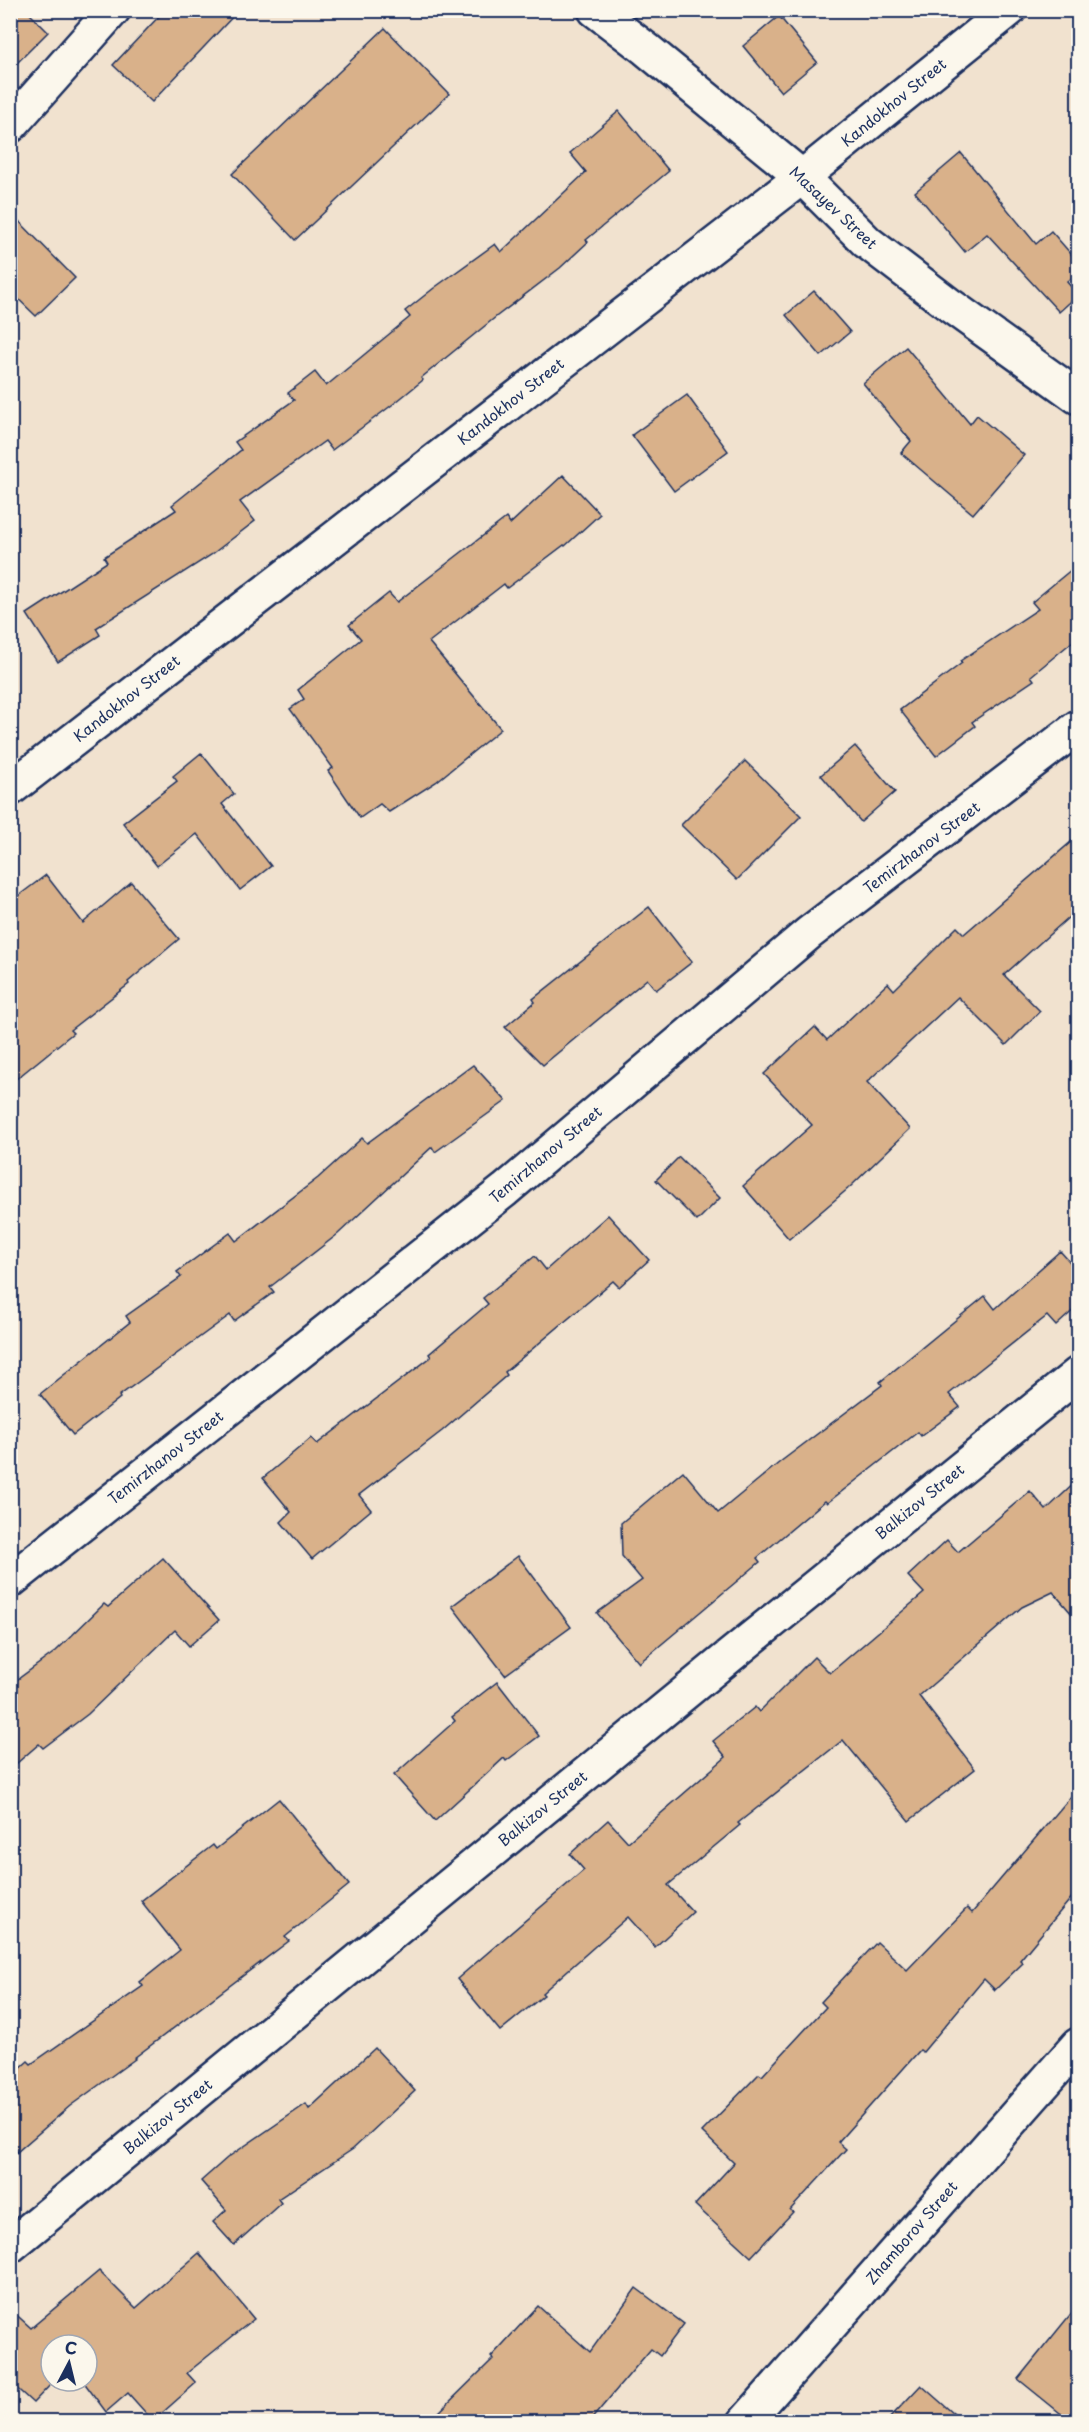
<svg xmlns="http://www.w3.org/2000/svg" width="1089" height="2432" font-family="'Playpen Sans',sans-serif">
  <rect width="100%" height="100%" fill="#f1e2cf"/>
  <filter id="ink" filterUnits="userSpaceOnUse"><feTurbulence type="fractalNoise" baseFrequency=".0167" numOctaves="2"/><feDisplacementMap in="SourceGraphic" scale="12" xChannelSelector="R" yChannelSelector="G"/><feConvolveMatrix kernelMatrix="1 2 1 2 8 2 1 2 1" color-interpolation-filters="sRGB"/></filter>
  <g filter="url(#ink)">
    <g fill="#d9b18a" stroke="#1b2f5e" stroke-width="1.5">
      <path d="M 10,10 L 26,10 L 48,32 L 10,70 Z"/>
      <path d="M 165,10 L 239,10 L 152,102 L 113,65 Z"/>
      <path d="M 779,16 L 817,62 L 781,92 L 743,46 Z"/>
      <path d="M 385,28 L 449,94 L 295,240 L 232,174 Z"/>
      <path d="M 619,111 L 669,171 L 586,240 L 588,242 L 560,268 L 497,316 L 421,378 L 423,380 L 396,402 L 332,450 L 325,441 L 240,502 L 255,521 L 211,555 L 96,628 L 100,635 L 58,662 L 27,614 L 107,562 L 104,557 L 176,510 L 172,505 L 241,450 L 235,442 L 294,400 L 288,393 L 315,372 L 326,386 L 410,317 L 405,311 L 434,288 L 495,244 L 501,252 L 586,172 L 570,153 Z"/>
      <path d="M 961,153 L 1036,244 L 1051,231 L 1078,262 L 1078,272 L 1067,282 L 1078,295 L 1059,312 L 987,234 L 965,252 L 915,192 Z"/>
      <path d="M 10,212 L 75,278 L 36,316 L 10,291 Z"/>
      <path d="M 814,291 L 850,332 L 821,356 L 786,315 Z"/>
      <path d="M 906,347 L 970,424 L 977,415 L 1024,455 L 973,514 L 901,453 L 911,441 L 863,383 Z"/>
      <path d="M 687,395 L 728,451 L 674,491 L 632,435 Z"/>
      <path d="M 563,475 L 600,514 L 565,546 L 564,545 L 507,588 L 504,584 L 429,642 L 501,729 L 436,782 L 389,812 L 380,804 L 360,818 L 328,771 L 333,768 L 290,709 L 304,699 L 298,690 L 361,639 L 349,625 L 389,593 L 397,602 L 506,518 L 510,524 Z"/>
      <path d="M 1078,564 L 1078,637 L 1031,676 L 1034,680 L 972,722 L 975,726 L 936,756 L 900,710 L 962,663 L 960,661 L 1038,609 L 1032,602 Z"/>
      <path d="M 855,746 L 895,792 L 861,822 L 821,775 Z"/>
      <path d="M 201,753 L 234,794 L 222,804 L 271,866 L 240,890 L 197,834 L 157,866 L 123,823 L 177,781 L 173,776 Z"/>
      <path d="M 745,761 L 801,816 L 737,880 L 681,825 Z"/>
      <path d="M 1078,836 L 1078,909 L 1004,975 L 1040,1011 L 1006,1045 L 958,997 L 867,1082 L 910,1129 L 850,1187 L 789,1239 L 743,1186 L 812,1125 L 764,1074 L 815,1027 L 827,1040 L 888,983 L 894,990 L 957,927 L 964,934 Z"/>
      <path d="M 46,875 L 83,923 L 131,882 L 179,939 L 128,982 L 129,984 L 70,1030 L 73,1033 L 10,1084 L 10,902 Z"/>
      <path d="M 649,907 L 692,962 L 656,990 L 647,979 L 543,1065 L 505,1027 L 535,1002 L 533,999 Z"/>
      <path d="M 473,1065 L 506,1101 L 435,1152 L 432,1147 L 338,1234 L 270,1287 L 274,1292 L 234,1321 L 230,1315 L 119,1396 L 120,1398 L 73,1435 L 40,1394 L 130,1322 L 126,1316 L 181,1277 L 177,1272 L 230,1233 L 236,1241 L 318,1178 L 362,1138 L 367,1143 Z"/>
      <path d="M 679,1157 L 720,1198 L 697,1221 L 656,1180 Z"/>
      <path d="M 608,1215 L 649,1260 L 619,1287 L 613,1281 L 505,1372 L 507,1375 L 442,1431 L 359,1495 L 371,1510 L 312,1559 L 281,1522 L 291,1512 L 263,1478 L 311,1438 L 317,1444 L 431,1357 L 429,1354 L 488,1304 L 483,1298 L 535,1256 L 546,1270 Z"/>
      <path d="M 1060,1251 L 1078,1271 L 1078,1306 L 1056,1326 L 1047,1316 L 949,1394 L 960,1407 L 921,1436 L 918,1432 L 827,1503 L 825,1501 L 757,1558 L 760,1562 L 639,1663 L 597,1613 L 642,1580 L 622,1556 L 621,1523 L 683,1471 L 718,1513 L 780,1462 L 882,1385 L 880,1382 L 985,1296 L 995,1309 Z"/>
      <path d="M 1078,1480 L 1078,1621 L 1053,1592 L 1022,1607 L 919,1696 L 975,1769 L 909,1821 L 843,1740 L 738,1823 L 740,1825 L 668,1885 L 693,1912 L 655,1947 L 628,1917 L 542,1993 L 544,1995 L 500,2031 L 457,1979 L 584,1870 L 570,1854 L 608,1820 L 628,1842 L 726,1757 L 713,1741 L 755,1707 L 759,1712 L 814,1657 L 830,1673 L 924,1593 L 908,1576 L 947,1540 L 958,1552 L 1030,1491 L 1046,1510 Z"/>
      <path d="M 518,1556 L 571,1627 L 505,1675 L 452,1606 Z"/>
      <path d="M 163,1558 L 219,1620 L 189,1646 L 175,1630 L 88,1714 L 43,1748 L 39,1744 L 10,1769 L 10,1685 L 56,1651 L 104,1604 L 108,1607 Z"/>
      <path d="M 497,1682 L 539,1736 L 506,1761 L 504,1758 L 435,1821 L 394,1775 L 455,1721 L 452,1717 Z"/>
      <path d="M 1078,1788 L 1078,1890 L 1020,1960 L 1023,1963 L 995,1990 L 984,1979 L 923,2052 L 920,2050 L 838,2142 L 846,2149 L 790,2210 L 793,2212 L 751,2257 L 695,2205 L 734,2163 L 702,2132 L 759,2074 L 762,2076 L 826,2007 L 821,2002 L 877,1942 L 907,1970 L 967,1908 L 972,1913 Z"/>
      <path d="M 279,1799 L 349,1885 L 285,1937 L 289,1941 L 134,2058 L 135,2059 L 70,2106 L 10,2158 L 10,2077 L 28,2061 L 31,2064 L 143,1986 L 140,1982 L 180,1950 L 141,1901 L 213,1845 L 216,1849 Z"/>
      <path d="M 375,2048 L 415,2091 L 353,2149 L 278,2199 L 281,2203 L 234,2245 L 213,2222 L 226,2210 L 201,2181 L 227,2158 L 306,2104 L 309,2109 Z"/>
      <path d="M 199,2253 L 254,2319 L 187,2373 L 196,2383 L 153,2421 L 128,2393 L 106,2412 L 83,2381 L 87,2381 L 87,2345 L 51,2345 L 51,2381 L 54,2381 L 33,2403 L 10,2382 L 10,2309 L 31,2328 L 99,2271 L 136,2308 Z"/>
      <path d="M 636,2288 L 684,2324 L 660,2356 L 651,2349 L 590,2421 L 430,2421 L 493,2359 L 491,2357 L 538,2306 L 590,2352 Z"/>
      <path d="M 1078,2305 L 1078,2421 L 1070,2421 L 1018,2379 Z"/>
      <path d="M 921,2385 L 962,2421 L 887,2421 Z"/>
    </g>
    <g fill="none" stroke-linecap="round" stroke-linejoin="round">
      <g stroke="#1b2f5e" stroke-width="38">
        <g id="street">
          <path d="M 595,10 L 646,49 L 802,177 L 867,242 L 951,306 L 1078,397"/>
          <path d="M 10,126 L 113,10"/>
          <path d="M 10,789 L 802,177 L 1009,10"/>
          <path d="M 10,1581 L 505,1190 L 809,933 L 1078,727"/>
          <path d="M 10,2246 L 731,1655 L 1078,1374"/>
        </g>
      </g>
      <g stroke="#1b2f5e" stroke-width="38">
        <path id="secondary" d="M 745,2422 L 1078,2045"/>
      </g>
      <use href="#street" stroke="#fbf7ec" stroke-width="33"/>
      <use href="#secondary" stroke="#fbf7ec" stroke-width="33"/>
    </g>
  </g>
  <g text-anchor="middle" stroke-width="6" stroke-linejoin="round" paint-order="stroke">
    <g font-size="15" fill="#1b2f5e" stroke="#fbf7ec">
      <text transform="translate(894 103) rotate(-39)" y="5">Kandokhov Street</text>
      <text transform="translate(833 208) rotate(43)" y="5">Masayev Street</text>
      <text transform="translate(511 402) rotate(-38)" y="5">Kandokhov Street</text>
      <text transform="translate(127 699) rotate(-38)" y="5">Kandokhov Street</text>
      <text transform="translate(922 848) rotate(-37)" y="5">Temirzhanov Street</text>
      <text transform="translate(546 1155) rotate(-40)" y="5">Temirzhanov Street</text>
      <text transform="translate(166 1458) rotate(-38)" y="5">Temirzhanov Street</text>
      <text transform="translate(920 1502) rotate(-39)" y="5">Balkizov Street</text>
      <text transform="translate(543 1809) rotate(-39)" y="5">Balkizov Street</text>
      <text transform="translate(168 2117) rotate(-39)" y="5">Balkizov Street</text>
      <text transform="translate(912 2233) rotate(-49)" y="5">Zhamborov Street</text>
    </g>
  </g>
  <rect width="1089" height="2432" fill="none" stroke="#fbf7ec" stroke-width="36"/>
  <rect x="18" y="18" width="1053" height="2396" fill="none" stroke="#1b2f5e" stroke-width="2" filter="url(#ink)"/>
  <g transform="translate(69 2363) rotate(7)"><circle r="28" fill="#fbf7ec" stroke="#a1a7b3" stroke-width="1.5"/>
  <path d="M0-4.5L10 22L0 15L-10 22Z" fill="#1b2f5e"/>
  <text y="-9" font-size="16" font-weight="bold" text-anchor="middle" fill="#1b2f5e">С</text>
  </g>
</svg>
